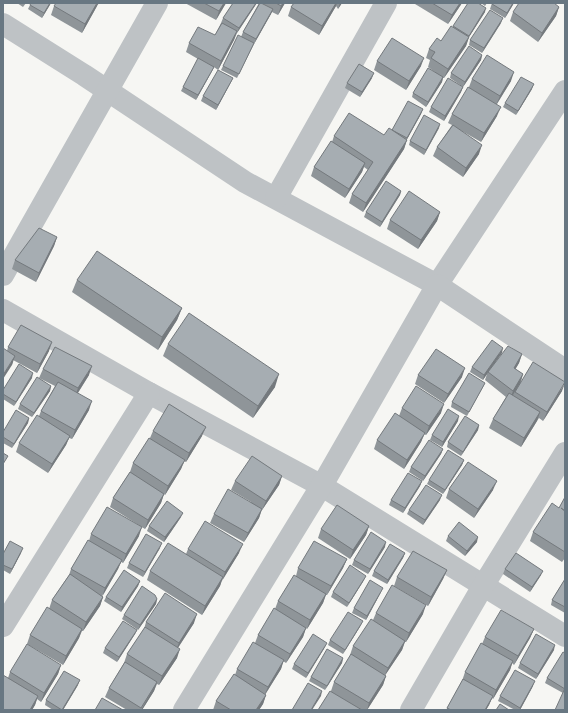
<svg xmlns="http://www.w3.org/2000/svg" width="568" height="713" font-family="Figtree,sans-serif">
  <rect width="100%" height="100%" fill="#f6f6f3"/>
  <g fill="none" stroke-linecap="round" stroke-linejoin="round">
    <g stroke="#bec2c5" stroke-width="22">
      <path d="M 3,24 L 84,75 L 245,182 L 437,285 L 565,91"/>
      <path d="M 276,198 L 386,3"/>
      <path d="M 3,275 L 157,3"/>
      <path d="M 3,310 L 149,393 L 322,486 L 565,636"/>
      <path d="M 3,626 L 149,393"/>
      <path d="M 184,710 L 328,475 L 437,285 L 565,370"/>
      <path d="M 411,710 L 483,586 L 565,453"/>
    </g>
  </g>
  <g fill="#8f9599">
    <path d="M 17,3 L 26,3 L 23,7 Z"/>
    <path d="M 51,3 L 42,18 L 28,9 L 30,5 Z"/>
    <path d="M 185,3 L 226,3 L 216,20 Z"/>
    <path d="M 233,3 L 257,3 L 237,33 L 234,40 L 218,70 L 214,67 L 212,71 L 196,100 L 181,91 L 183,87 L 198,59 L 186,52 L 189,43 L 215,35 L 221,23 L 223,18 Z"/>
    <path d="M 259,3 L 285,3 L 278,15 L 272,12 L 254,44 L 237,78 L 221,70 L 223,66 L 241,37 L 243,32 Z"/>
    <path d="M 294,3 L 342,3 L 338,9 L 336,6 L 319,35 L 288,16 L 291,7 Z"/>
    <path d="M 415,3 L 462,3 L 448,24 L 415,4 Z"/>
    <path d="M 468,3 L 485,12 L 469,37 L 466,46 L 444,78 L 443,78 L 442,82 L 426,107 L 412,97 L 413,93 L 436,73 L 428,67 L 430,60 L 426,58 L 429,49 L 441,41 L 453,27 Z"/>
    <path d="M 481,3 L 487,3 L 485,6 Z"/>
    <path d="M 492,3 L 514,3 L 505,18 L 490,9 Z"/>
    <path d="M 54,6 L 97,6 L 82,33 L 51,15 Z"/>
    <path d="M 559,7 L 556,16 L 538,42 L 510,21 L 513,12 Z"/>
    <path d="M 501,23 L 482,53 L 469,45 L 470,40 Z"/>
    <path d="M 482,55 L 481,60 L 463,87 L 450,78 L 451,73 Z"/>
    <path d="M 377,61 L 421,66 L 406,90 L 374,70 Z"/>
    <path d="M 233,78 L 231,82 L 216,110 L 201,101 L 203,96 Z"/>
    <path d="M 372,78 L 360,97 L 345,88 L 347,83 Z"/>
    <path d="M 472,79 L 511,81 L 497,104 L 497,116 L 481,142 L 460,130 L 479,154 L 463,177 L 433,156 L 437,147 L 452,125 L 448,123 L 452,114 L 469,87 Z"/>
    <path d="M 463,87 L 461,92 L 444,121 L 429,112 L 431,107 Z"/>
    <path d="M 532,89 L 516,115 L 503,107 L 505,103 Z"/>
    <path d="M 423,109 L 421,114 L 407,139 L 404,149 L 363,212 L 349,203 L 352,194 L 368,170 L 364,167 L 362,172 L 345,198 L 311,176 L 314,167 L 332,142 L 334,136 L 384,135 Z"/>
    <path d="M 439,128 L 424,155 L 409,145 L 410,141 Z"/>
    <path d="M 401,191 L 400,195 L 380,227 L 364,217 L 366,212 Z"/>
    <path d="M 440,212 L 437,221 L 418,249 L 387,229 L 390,220 Z"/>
    <path d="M 57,237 L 54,246 L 36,282 L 12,269 L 15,260 Z"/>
    <path d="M 77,280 L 182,308 L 177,320 L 158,350 L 72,292 Z"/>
    <path d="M 168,344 L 275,387 L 253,418 L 163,356 Z"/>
    <path d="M 8,347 L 49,351 L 37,373 L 13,360 L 12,365 L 7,351 Z"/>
    <path d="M 502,353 L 496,361 L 522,354 L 519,363 L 515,369 L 523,374 L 521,382 L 562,391 L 543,421 L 539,418 L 537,421 L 521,447 L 489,428 L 493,419 L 506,397 L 485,380 L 487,374 L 483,380 L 470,372 L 472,367 Z"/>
    <path d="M 43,369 L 89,375 L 78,393 L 89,410 L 72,439 L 69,438 L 66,445 L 48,473 L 16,452 L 19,443 L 39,416 L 41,411 L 55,386 L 39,378 Z"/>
    <path d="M 418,375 L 462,377 L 444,403 L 415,384 Z"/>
    <path d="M 32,378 L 14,406 L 3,399 L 3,390 Z"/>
    <path d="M 485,383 L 483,387 L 467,416 L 451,407 L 452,402 Z"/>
    <path d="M 51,386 L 50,391 L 32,417 L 18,409 L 20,404 Z"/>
    <path d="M 402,408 L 441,413 L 426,435 L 424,434 L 421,442 L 404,469 L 374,449 L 377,440 L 399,416 Z"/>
    <path d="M 29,418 L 28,423 L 12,448 L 3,443 L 3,432 Z"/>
    <path d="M 458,421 L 442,447 L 430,440 L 432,435 Z"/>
    <path d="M 479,425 L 478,430 L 461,456 L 447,447 L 448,442 Z"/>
    <path d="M 153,431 L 202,436 L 186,462 L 184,461 L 181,469 L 165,495 L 164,494 L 161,503 L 145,529 L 110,507 L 113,498 L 130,472 L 133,463 L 150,438 Z"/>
    <path d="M 443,449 L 441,454 L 423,481 L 409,472 L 411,467 Z"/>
    <path d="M 464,460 L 462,465 L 443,494 L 427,484 L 429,480 Z"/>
    <path d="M 282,476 L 279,485 L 262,510 L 262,509 L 259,518 L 244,542 L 210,523 L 214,514 L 251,502 L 231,490 L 235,481 Z"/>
    <path d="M 422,481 L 420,486 L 403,513 L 389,505 L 391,500 Z"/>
    <path d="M 449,489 L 493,490 L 474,518 L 446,498 Z"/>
    <path d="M 565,497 L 565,558 L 562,562 L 530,541 L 533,532 L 559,508 Z"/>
    <path d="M 440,500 L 423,525 L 407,514 L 409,510 Z"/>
    <path d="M 181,517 L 164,542 L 147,531 L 149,526 Z"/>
    <path d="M 369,526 L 366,535 L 350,559 L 318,538 L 321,529 Z"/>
    <path d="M 91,534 L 139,536 L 123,563 L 121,562 L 118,569 L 102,596 L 103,597 L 100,606 L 83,631 L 82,631 L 79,638 L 63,665 L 27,644 L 30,635 L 49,609 L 52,600 L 69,575 L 71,569 L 89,541 Z"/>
    <path d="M 448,536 L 477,542 L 465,556 L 446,541 Z"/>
    <path d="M 385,547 L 368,574 L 352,565 L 354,560 Z"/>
    <path d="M 160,548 L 143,577 L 127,568 L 129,563 Z"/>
    <path d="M 188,549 L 239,553 L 222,580 L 220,586 L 202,615 L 147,580 L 150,571 L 186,554 Z"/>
    <path d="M 21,553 L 10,574 L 3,570 L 3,554 Z"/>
    <path d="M 405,553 L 403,558 L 387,584 L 372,576 L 374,571 Z"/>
    <path d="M 347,559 L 343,568 L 327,595 L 326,595 L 323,603 L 307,629 L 306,628 L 303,637 L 286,663 L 283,661 L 281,669 L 265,695 L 266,695 L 263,704 L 259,710 L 213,710 L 216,701 L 235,675 L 237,669 L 255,643 L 258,635 L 275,609 L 278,601 L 296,576 L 298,568 Z"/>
    <path d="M 505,569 L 541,575 L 530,592 L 503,574 Z"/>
    <path d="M 447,570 L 443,579 L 428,606 L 394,586 L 397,577 Z"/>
    <path d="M 565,579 L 565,613 L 551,605 L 552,600 Z"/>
    <path d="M 364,580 L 347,607 L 331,597 L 333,592 Z"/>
    <path d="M 140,581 L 138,586 L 121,612 L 104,601 L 106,597 Z"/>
    <path d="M 381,592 L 366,620 L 352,613 L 354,608 Z"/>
    <path d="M 157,599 L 156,604 L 138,630 L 122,619 L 124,615 Z"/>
    <path d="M 376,613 L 423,614 L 406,642 L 405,642 L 402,650 L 385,675 L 386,676 L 383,685 L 367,710 L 318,710 L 331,691 L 334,682 L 351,655 L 350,655 L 353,646 L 373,620 Z"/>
    <path d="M 146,622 L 194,623 L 178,648 L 177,658 L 159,685 L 157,684 L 154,691 L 142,710 L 127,710 L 105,697 L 109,688 L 124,663 L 127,654 L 144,629 Z"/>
    <path d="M 361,625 L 343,654 L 328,645 L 330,640 Z"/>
    <path d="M 534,629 L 530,638 L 514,665 L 512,663 L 510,670 L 493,699 L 492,698 L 489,705 L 486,710 L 446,710 L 462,681 L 465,672 L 482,644 L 485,637 Z"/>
    <path d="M 137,630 L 135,634 L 117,662 L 103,653 L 105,648 Z"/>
    <path d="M 325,647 L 306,678 L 292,669 L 294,664 Z"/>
    <path d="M 554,650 L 536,679 L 518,668 L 520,663 Z"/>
    <path d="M 565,653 L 565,710 L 563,693 L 545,683 L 547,678 Z"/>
    <path d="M 343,658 L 342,663 L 325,690 L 309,681 L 311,677 Z"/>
    <path d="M 61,665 L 58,674 L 41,702 L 37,699 L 35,705 L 32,710 L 3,710 L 8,678 L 10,672 Z"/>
    <path d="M 78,685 L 63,710 L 53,710 L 45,705 L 46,700 Z"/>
    <path d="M 533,686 L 520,710 L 515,710 L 498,701 L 500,696 Z"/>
  </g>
  <g fill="#74797d">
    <path d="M 50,3 L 51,3 L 42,18 L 44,13 Z"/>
    <path d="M 97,3 L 99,3 L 97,6 L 82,33 L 85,24 Z"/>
    <path d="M 224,3 L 226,3 L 216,20 L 219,11 Z"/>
    <path d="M 256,3 L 257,3 L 256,4 L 237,33 L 239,28 Z"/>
    <path d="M 283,3 L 285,3 L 278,15 L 281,6 Z"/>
    <path d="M 336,3 L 337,3 L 336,6 L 319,35 L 322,26 Z"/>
    <path d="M 340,3 L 342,3 L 338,9 Z"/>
    <path d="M 460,3 L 462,3 L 448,24 L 452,15 Z"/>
    <path d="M 513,3 L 514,3 L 505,18 L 507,13 Z"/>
    <path d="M 559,7 L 556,16 L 538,42 L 542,33 Z"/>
    <path d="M 486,8 L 485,12 L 469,37 L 466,46 L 444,78 L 448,69 L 467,40 L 469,36 Z"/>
    <path d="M 273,9 L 271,14 L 254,44 L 256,39 Z"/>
    <path d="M 503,18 L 501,23 L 482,53 L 484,48 Z"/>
    <path d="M 237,31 L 234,40 L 218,70 L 221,61 Z"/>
    <path d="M 482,55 L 481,60 L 463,87 L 465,82 Z"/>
    <path d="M 424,58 L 421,66 L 406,90 L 409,81 Z"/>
    <path d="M 214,67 L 212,71 L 196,100 L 198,95 Z"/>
    <path d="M 514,72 L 511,81 L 496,105 L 500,96 Z"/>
    <path d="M 374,73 L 372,78 L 360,97 L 362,92 Z"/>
    <path d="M 443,77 L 442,82 L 426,107 L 428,102 Z"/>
    <path d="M 233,78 L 231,82 L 216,110 L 218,105 Z"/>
    <path d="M 534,84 L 532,89 L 516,115 L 518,111 Z"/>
    <path d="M 463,87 L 461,92 L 444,121 L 445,116 Z"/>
    <path d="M 501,107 L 497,116 L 481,142 L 484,133 Z"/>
    <path d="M 423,109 L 421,114 L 405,143 L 407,138 Z"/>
    <path d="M 440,124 L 439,128 L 424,155 L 426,150 Z"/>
    <path d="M 407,140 L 404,149 L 363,212 L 366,203 Z"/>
    <path d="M 482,145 L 479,154 L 463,177 L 466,168 Z"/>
    <path d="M 365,163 L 362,172 L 345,198 L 349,189 Z"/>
    <path d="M 401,191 L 400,195 L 380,227 L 382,222 Z"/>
    <path d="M 440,212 L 437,221 L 418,249 L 421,240 Z"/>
    <path d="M 57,237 L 54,246 L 36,282 L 39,273 Z"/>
    <path d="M 182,308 L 177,320 L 158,350 L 162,337 Z"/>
    <path d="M 52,342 L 49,351 L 37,373 L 40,364 Z"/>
    <path d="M 503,348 L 502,353 L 488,372 L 487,374 L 483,380 L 484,375 Z"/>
    <path d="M 522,354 L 519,363 L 511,377 L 514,368 Z"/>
    <path d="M 15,356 L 12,365 L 3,379 L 3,375 Z"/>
    <path d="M 92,366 L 89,375 L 75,397 L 78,388 Z"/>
    <path d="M 465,368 L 462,377 L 444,403 L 448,394 Z"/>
    <path d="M 33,373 L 32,378 L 14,406 L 16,402 Z"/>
    <path d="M 279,374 L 275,387 L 253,418 L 258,406 Z"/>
    <path d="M 523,374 L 520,383 L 510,400 L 513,391 Z"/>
    <path d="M 565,383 L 562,391 L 543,421 L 547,412 Z"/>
    <path d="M 51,386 L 50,391 L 32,417 L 34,413 Z"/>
    <path d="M 92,401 L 89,410 L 72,439 L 75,430 Z"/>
    <path d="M 444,404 L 441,413 L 426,435 L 429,426 Z"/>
    <path d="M 540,412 L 537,421 L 521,447 L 524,438 Z"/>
    <path d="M 459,416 L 458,421 L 442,447 L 443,442 Z"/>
    <path d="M 29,418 L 28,423 L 12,448 L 14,444 Z"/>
    <path d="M 479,425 L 478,430 L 461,456 L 463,452 Z"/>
    <path d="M 206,427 L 202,436 L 186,462 L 189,453 Z"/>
    <path d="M 425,433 L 421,442 L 404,469 L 407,460 Z"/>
    <path d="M 70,436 L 66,445 L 48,473 L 52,464 Z"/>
    <path d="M 443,449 L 441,454 L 423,481 L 425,476 Z"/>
    <path d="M 185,460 L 181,469 L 165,495 L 168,486 Z"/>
    <path d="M 464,460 L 462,465 L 443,494 L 445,490 Z"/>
    <path d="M 282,476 L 279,485 L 262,510 L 266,501 Z"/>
    <path d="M 422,481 L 420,486 L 403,513 L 405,508 Z"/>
    <path d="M 497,481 L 493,490 L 474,518 L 478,509 Z"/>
    <path d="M 164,494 L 161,503 L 145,529 L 148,520 Z"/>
    <path d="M 442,495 L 440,500 L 423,525 L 425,520 Z"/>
    <path d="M 262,509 L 259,518 L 244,542 L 248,533 Z"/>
    <path d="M 183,513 L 181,517 L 164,542 L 165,537 Z"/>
    <path d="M 369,526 L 366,535 L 350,559 L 353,550 Z"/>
    <path d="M 142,527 L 139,536 L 123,563 L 126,554 Z"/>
    <path d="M 478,537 L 477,542 L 465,556 L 467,551 Z"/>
    <path d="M 386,542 L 385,547 L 368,574 L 370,569 Z"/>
    <path d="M 162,543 L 160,548 L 143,577 L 145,572 Z"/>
    <path d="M 243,544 L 239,553 L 222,581 L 225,572 Z"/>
    <path d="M 23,548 L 21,553 L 10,574 L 12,569 Z"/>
    <path d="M 405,553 L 403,558 L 387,584 L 388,580 Z"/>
    <path d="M 347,559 L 343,568 L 327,595 L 331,586 Z"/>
    <path d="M 122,560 L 118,569 L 102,597 L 105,588 Z"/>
    <path d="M 447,570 L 443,579 L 428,606 L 431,597 Z"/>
    <path d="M 543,571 L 541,575 L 530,592 L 532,587 Z"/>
    <path d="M 366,576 L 364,580 L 347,607 L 349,603 Z"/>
    <path d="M 223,577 L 220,586 L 202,615 L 205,606 Z"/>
    <path d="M 140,581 L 138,586 L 121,612 L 122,607 Z"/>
    <path d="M 383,588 L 381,592 L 366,620 L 367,616 Z"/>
    <path d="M 326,594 L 323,603 L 307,629 L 310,620 Z"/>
    <path d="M 103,597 L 100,606 L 83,631 L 86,622 Z"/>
    <path d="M 157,599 L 156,604 L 138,630 L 140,625 Z"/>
    <path d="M 426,605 L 423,614 L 406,642 L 409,633 Z"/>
    <path d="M 197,614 L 194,623 L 175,652 L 179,643 Z"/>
    <path d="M 363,621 L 361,625 L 343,654 L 345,650 Z"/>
    <path d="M 306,628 L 303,637 L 286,663 L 290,654 Z"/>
    <path d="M 82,629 L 79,638 L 63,665 L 66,656 Z"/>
    <path d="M 534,629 L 530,638 L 514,665 L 518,656 Z"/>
    <path d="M 137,630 L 135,634 L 117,662 L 119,657 Z"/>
    <path d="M 405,641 L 402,650 L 384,677 L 388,668 Z"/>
    <path d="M 327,643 L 325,647 L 306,678 L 308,673 Z"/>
    <path d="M 555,645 L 554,650 L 536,679 L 538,674 Z"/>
    <path d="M 180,649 L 177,658 L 159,685 L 162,676 Z"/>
    <path d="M 343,658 L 342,663 L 325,690 L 327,686 Z"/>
    <path d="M 284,660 L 281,669 L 264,696 L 268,687 Z"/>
    <path d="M 513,661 L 510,670 L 493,699 L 496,690 Z"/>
    <path d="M 61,665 L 58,674 L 41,702 L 44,693 Z"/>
    <path d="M 386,676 L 383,685 L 367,710 L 369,703 Z"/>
    <path d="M 80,680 L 78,685 L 63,710 L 62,710 Z"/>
    <path d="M 535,681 L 533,686 L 520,710 L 520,708 Z"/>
    <path d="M 157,682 L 154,691 L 142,710 L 141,710 Z"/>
    <path d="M 322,691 L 321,696 L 312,710 L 311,710 Z"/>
    <path d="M 266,695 L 263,704 L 259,710 L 256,710 Z"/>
    <path d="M 38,696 L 35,705 L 32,710 L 30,710 Z"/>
    <path d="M 493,696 L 489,705 L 486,710 L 485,710 Z"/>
  </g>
  <g fill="#a6adb2" stroke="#74797d">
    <path d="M 31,3 L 50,3 L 44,13 L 30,5 Z"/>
    <path d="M 56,3 L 97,3 L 85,24 L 54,6 Z"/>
    <path d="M 204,3 L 224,3 L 219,11 Z"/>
    <path d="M 233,3 L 256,3 L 239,28 L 223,18 Z"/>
    <path d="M 260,3 L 261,3 L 273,9 L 256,39 L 243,32 Z"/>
    <path d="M 276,3 L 283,3 L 281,6 Z"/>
    <path d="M 294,3 L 336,3 L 322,26 L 291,7 Z"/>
    <path d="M 432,3 L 460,3 L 452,15 Z"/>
    <path d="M 468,3 L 478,3 L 486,8 L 469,36 L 453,26 Z"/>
    <path d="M 492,3 L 513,3 L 507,13 L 492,4 Z"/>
    <path d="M 519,3 L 554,3 L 559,7 L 542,33 L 513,12 Z"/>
    <path d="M 490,10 L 503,18 L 484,48 L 470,40 Z"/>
    <path d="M 222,23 L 237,31 L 221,61 L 189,43 L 198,27 L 215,35 Z"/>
    <path d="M 451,26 L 469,37 L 448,69 L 431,58 L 435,52 L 429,49 L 437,38 L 441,41 Z"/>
    <path d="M 238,35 L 254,43 L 239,74 L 223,66 Z"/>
    <path d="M 392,38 L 424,58 L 409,81 L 377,61 Z"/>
    <path d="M 469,46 L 482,55 L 465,82 L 451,73 Z"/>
    <path d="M 487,55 L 514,72 L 500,96 L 472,79 Z"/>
    <path d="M 198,58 L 214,67 L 198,95 L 183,87 Z"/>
    <path d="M 359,64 L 374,73 L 362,92 L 347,83 Z"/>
    <path d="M 428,68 L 443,77 L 428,102 L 413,93 Z"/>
    <path d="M 218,70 L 233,78 L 218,105 L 203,96 Z"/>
    <path d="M 521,77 L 534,84 L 518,111 L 505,103 Z"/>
    <path d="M 448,78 L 463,87 L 445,116 L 431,107 Z"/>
    <path d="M 468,87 L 501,107 L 484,133 L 452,114 Z"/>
    <path d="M 408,101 L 423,109 L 407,138 L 392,130 Z"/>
    <path d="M 349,113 L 384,135 L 389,128 L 407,140 L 366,203 L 352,194 L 373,162 L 334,136 Z"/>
    <path d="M 424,115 L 440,124 L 426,150 L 410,141 Z"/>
    <path d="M 453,125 L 482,145 L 466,168 L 437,147 Z"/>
    <path d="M 331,141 L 365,163 L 349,189 L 314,167 Z"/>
    <path d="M 386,181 L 401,191 L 382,222 L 366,212 Z"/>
    <path d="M 409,191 L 440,212 L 421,240 L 390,220 Z"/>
    <path d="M 39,228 L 57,237 L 39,273 L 15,260 Z"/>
    <path d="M 97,251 L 182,308 L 162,337 L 77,280 Z"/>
    <path d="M 189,313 L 279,374 L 258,406 L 168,344 Z"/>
    <path d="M 21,325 L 52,342 L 40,364 L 8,347 Z"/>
    <path d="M 492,340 L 503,348 L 484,375 L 472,367 Z"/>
    <path d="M 508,346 L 522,354 L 514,368 L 523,374 L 513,391 L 488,372 Z"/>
    <path d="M 55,347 L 92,366 L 78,388 L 43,369 Z"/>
    <path d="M 3,348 L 15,356 L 3,375 Z"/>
    <path d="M 436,349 L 465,368 L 448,394 L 418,375 Z"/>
    <path d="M 533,362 L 565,382 L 547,412 L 515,392 Z"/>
    <path d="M 19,364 L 33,373 L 16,402 L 3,394 L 3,390 Z"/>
    <path d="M 469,373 L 485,383 L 469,412 L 452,402 Z"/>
    <path d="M 37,377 L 51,386 L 34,413 L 20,404 Z"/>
    <path d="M 58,382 L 92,401 L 75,430 L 41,411 Z"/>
    <path d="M 416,386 L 444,404 L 429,426 L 402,408 Z"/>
    <path d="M 509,393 L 540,412 L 524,438 L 493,419 Z"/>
    <path d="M 169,404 L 206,427 L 189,453 L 153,431 Z"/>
    <path d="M 448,409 L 459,416 L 443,442 L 432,435 Z"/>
    <path d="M 16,410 L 29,418 L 14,444 L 3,437 L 3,432 Z"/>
    <path d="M 395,413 L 425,433 L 407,460 L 377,440 Z"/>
    <path d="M 37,415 L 70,436 L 52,464 L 19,443 Z"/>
    <path d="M 465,416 L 479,425 L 463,452 L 448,442 Z"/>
    <path d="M 149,438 L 185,460 L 168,486 L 133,463 Z"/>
    <path d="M 429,440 L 443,449 L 425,476 L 411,467 Z"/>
    <path d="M 448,450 L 464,460 L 445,490 L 429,480 Z"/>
    <path d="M 3,453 L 8,456 L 3,464 Z"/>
    <path d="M 252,456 L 282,476 L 266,501 L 235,481 Z"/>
    <path d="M 468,462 L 497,481 L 478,509 L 449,489 Z"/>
    <path d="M 130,472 L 164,494 L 148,520 L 113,498 Z"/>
    <path d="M 408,473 L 422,481 L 405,508 L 391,500 Z"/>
    <path d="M 426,485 L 442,495 L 425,520 L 409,510 Z"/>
    <path d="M 228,489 L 262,509 L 248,533 L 214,514 Z"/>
    <path d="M 565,497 L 565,511 L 561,508 L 565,511 L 565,552 L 533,532 L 552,503 L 559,508 Z"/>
    <path d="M 167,501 L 183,513 L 165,537 L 149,526 Z"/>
    <path d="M 337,505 L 369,526 L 353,550 L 321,529 Z"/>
    <path d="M 107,507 L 142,527 L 126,554 L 91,534 Z"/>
    <path d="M 205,521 L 243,544 L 225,572 L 188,549 Z"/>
    <path d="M 459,522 L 478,537 L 467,551 L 448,536 Z"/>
    <path d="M 371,532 L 386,542 L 370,569 L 354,560 Z"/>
    <path d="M 146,534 L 162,543 L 145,572 L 129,563 Z"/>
    <path d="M 88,540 L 122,560 L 105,588 L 71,569 Z"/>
    <path d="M 10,541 L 23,548 L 12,569 L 3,565 L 3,554 Z"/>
    <path d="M 314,541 L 347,559 L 331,586 L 298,568 Z"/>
    <path d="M 168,543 L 223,577 L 205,606 L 150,571 Z"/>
    <path d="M 390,544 L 405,553 L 388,580 L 374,571 Z"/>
    <path d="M 413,551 L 447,570 L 431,597 L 397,577 Z"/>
    <path d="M 516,553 L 543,571 L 532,587 L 505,569 Z"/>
    <path d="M 350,565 L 366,576 L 349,603 L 333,592 Z"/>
    <path d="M 124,570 L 140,581 L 122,607 L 106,597 Z"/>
    <path d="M 70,574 L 103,597 L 86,622 L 52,600 Z"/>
    <path d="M 294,575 L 326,594 L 310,620 L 278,601 Z"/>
    <path d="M 565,579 L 565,607 L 552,600 Z"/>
    <path d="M 370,580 L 383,588 L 367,616 L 354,608 Z"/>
    <path d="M 392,585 L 426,605 L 409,633 L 376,613 Z"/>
    <path d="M 142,586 L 155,595 L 157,599 L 140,625 L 124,615 Z"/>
    <path d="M 165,593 L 197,614 L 179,643 L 146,622 Z"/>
    <path d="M 47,607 L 82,629 L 66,656 L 30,635 Z"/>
    <path d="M 274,608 L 306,628 L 290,654 L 258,635 Z"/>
    <path d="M 501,610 L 534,629 L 518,656 L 485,637 Z"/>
    <path d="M 348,612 L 363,621 L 345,650 L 330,640 Z"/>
    <path d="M 371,619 L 405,641 L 388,668 L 353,646 Z"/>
    <path d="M 123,621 L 137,630 L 119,657 L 105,648 Z"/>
    <path d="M 145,627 L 180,649 L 162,676 L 127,654 Z"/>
    <path d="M 313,634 L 327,643 L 308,673 L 294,664 Z"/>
    <path d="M 536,634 L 555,645 L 538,674 L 520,663 Z"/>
    <path d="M 253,642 L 284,660 L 268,687 L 237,669 Z"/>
    <path d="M 481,643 L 513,661 L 496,690 L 465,672 Z"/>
    <path d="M 27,644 L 61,665 L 44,693 L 10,672 Z"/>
    <path d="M 327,649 L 343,658 L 327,686 L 311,677 Z"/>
    <path d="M 563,652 L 565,653 L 565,689 L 547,678 Z"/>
    <path d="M 351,654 L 386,676 L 369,703 L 334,682 Z"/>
    <path d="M 125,662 L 157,682 L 141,708 L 109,688 Z"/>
    <path d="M 515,670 L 535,681 L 520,708 L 500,696 Z"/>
    <path d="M 64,671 L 80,680 L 62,710 L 46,700 Z"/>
    <path d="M 234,674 L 266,695 L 256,710 L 231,710 L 216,701 Z"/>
    <path d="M 3,675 L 38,696 L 30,710 L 3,710 Z"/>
    <path d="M 463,679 L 493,696 L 485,710 L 451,710 L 447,708 Z"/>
    <path d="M 308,683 L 322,691 L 311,710 L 292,710 Z"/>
    <path d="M 565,688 L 565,710 L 555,710 Z"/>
    <path d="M 330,691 L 362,710 L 318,710 Z"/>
    <path d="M 102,698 L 123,710 L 95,710 Z"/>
    <path d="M 500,704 L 509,710 L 496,710 Z"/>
  </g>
  <rect width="568" height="713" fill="none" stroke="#687782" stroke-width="8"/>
</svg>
